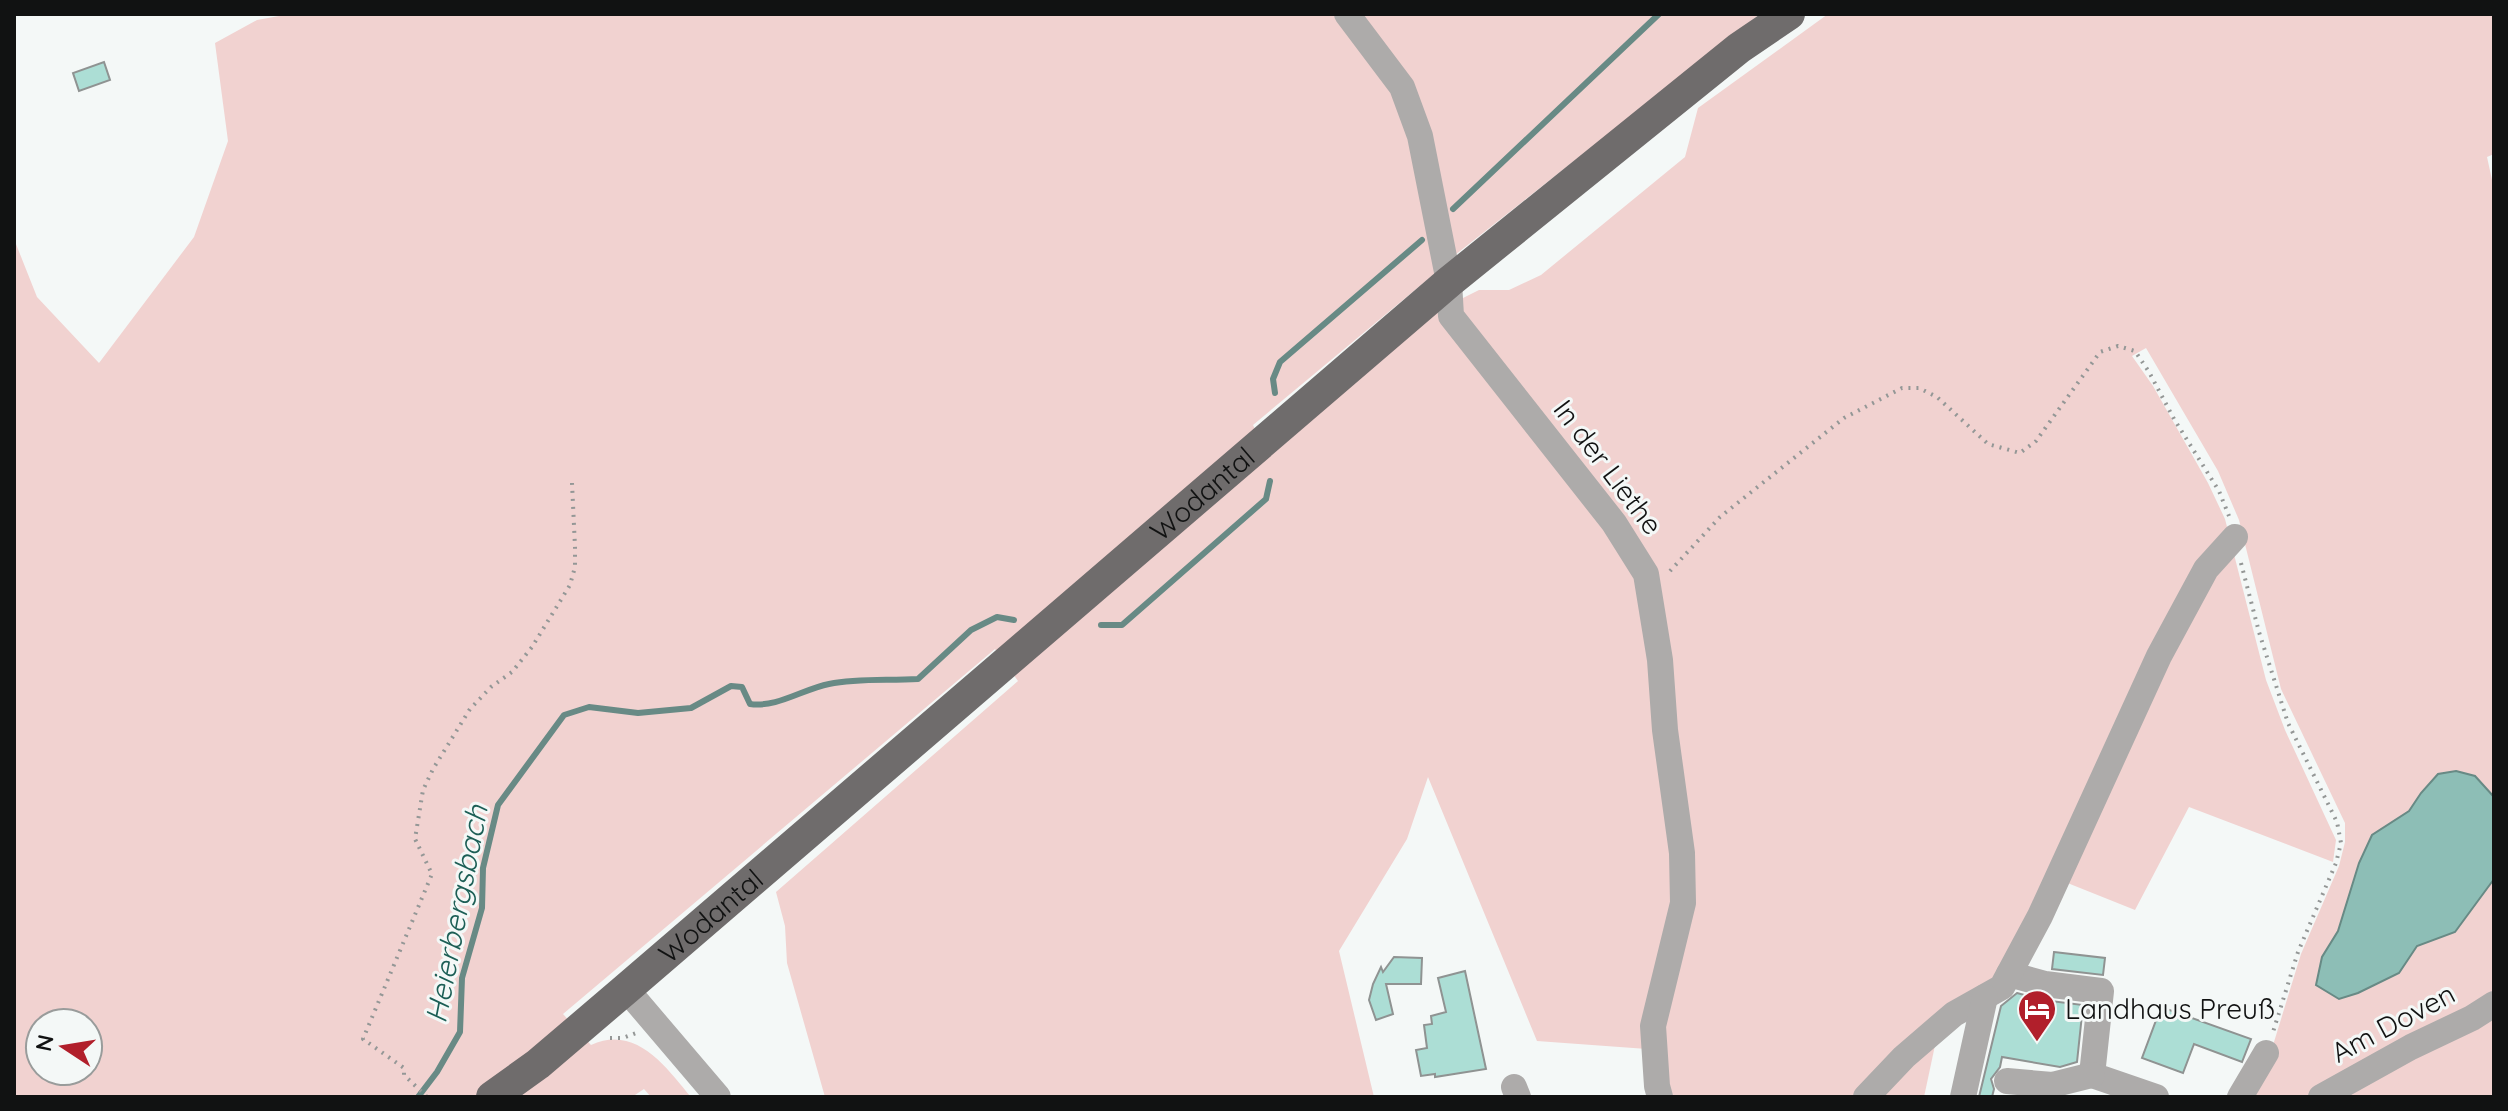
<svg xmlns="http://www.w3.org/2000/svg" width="2508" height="1111" font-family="Quicksand,sans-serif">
  <rect width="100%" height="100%" fill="#f4f8f7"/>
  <g fill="#f1d2d0" fill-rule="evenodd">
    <path d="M 290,14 L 1338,14 L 1397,93 L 1439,270 L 1253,425 L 1268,457 L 1442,306 L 1639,577 L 1678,904 L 1647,1049 L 1537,1041 L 1428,777 L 1407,839 L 1339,951 L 1374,1097 L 825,1097 L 787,963 L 785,926 L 776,892 L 1018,681 L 995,649 L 563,1014 L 591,1045 C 636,1024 666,1067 691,1097 L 651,1097 L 644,1089 L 632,1097 L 14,1097 L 14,239 L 37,297 L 99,363 L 194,237 L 228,141 L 215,43 L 257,20 ZM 40,1023 L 88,1023 L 88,1071 L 40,1071 Z"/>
    <path d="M 1351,14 L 1760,14 L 1455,255 L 1423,131 Z"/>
    <path d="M 1828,14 L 2494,14 L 2494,154 L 2487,157 L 2494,189 L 2494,997 L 2309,1097 L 2249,1097 L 2270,1055 L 2301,954 L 2339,866 L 2345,842 L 2345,823 L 2281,689 L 2239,520 L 2218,471 L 2146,348 L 2132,356 L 2153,386 L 2208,483 L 2225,519 L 2266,680 L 2285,730 L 2336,840 L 2333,862 L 2189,807 L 2135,910 L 2060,880 L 1997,984 L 1859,1097 L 1663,1097 L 1658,1030 L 1680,946 L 1657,603 L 1459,319 L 1463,298 L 1479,290 L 1509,290 L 1541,275 L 1685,157 L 1698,108 Z"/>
    <path d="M 2494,1009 L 2494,1097 L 2330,1097 Z"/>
    <path d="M 1937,1036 L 1924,1097 L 1873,1097 Z"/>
  </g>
  <path fill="#8dbeb6" stroke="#688a85" stroke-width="2" d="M 2456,771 L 2475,776 L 2494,797 L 2494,879 L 2455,932 L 2417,946 L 2399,973 L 2358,993 L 2339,999 L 2316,985 L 2322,957 L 2338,931 L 2359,863 L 2372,835 L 2409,811 L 2421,793 L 2438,774 Z"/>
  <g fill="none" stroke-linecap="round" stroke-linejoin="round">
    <g stroke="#688a85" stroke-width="6">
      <path d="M 1453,209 L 1659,14"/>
      <path d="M 1275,393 L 1273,379 L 1280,362 L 1422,240"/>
      <path d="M 1101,625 L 1122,625 L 1266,499 L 1270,481"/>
      <path d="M 418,1097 L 437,1072 L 460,1032 L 462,978 L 482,908 L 483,868 L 498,805 L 564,715 L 589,707 L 638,713 L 691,708 L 731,686 L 742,687 L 750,704 C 777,708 803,689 829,684 C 859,678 888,681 918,679 L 971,630 L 997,617 L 1014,620"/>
    </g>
  </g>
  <g fill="#acded5" stroke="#8f9392" stroke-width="2">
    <path d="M 104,62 L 110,80 L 79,91 L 73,73 Z"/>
    <path d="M 2054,952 L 2105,958 L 2103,975 L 2052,969 Z"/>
    <path d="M 1394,957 L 1422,958 L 1421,984 L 1386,984 L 1393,1014 L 1376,1020 L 1369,1000 L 1373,984 L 1381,967 L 1383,972 Z"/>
    <path d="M 1465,971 L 1486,1069 L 1435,1077 L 1435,1074 L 1421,1076 L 1416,1050 L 1427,1048 L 1424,1025 L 1432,1024 L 1431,1016 L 1446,1012 L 1438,978 Z"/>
    <path d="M 2017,993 L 2043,1000 L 2083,1005 L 2077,1062 L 2060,1067 L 2002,1057 L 2000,1067 L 1991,1079 L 1994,1089 L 1992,1097 L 1979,1097 L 2001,1006 Z"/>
    <path d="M 2161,1007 L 2251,1039 L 2242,1062 L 2194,1044 L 2183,1073 L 2142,1058 Z"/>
  </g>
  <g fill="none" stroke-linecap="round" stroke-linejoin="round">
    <g stroke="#949796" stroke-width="4" stroke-dasharray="2 6" stroke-linecap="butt">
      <path d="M 2241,563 L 2259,632 L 2288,723 L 2337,822 L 2341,843 L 2336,863 L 2298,952 L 2273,1032"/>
      <path d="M 1670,571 L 1720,517 L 1844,418 L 1902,388 L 1919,388 L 1937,397 L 1988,444 L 2020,453 L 2036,441 L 2100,352 L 2118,346 L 2135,351 L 2149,372 L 2174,419 L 2219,491 L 2229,516"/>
      <path d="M 610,1038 L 623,1038 L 636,1033"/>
      <path d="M 427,1097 L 404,1075 L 404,1068 L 363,1039 L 432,874 L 415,839 L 423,790 L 433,769 L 470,709 L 491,687 L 512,672 L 532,647 L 570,585 L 575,567 L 575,547 L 572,483"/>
    </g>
    <g stroke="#adabaa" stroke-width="26">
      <path d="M 1347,14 L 1402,87 L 1420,136 L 1449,282 L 1451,316 L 1614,523 L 1646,574 L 1660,660 L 1665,730 L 1682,853 L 1683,903 L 1653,1026 L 1657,1086 L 1660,1097"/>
      <path d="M 2009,974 L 2045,984 L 2101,991 L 2092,1075 L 2156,1097"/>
      <path d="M 626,989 L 718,1097"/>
      <path d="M 2007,1081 L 2052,1085 L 2092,1075"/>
      <path d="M 1514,1087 L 1518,1097"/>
      <path d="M 1866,1097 L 1904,1057 L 1954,1014 L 2002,987 L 2040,916 L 2159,656 L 2206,569 L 2235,537"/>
      <path d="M 1963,1097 L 1985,997"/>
      <path d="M 2240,1097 L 2266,1053"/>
      <path d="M 2321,1097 L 2411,1047 L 2472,1018 L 2494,1004"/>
    </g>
    <path stroke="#6f6c6c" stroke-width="32" id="s1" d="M 492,1097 L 538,1064 L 626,989 L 1449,282 L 1739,48 L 1789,14"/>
  </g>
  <defs>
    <g id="hotel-pin" transform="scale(2)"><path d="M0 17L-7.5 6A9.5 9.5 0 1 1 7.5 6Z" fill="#b11f2b" stroke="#f4f8f7"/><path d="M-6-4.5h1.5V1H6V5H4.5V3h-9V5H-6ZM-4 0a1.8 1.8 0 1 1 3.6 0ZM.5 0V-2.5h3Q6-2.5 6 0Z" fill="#fff"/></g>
  </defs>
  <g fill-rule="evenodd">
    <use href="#hotel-pin" x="2037" y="1009"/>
  </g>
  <g text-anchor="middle" stroke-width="6" stroke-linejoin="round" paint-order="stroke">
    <g font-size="28" fill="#111212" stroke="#f4f8f7">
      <text transform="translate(1608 467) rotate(53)" y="10">In der Liethe</text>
      <text dy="10" stroke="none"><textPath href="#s1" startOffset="932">Wodantal</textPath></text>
      <text dy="10" stroke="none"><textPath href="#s1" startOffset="284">Wodantal</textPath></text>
      <text transform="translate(2393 1023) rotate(-28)" y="10">Am Doven</text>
    </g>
    <g font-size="28" fill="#111212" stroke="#f4f8f7" text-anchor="start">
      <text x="2065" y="1019">Landhaus Preuß</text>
    </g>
    <g font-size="30" font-style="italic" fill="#1c5e55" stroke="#f4f8f7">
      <text transform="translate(457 914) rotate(-79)" y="10">Heierbergsbach</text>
    </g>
  </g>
  <rect width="2508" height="1111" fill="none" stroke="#111212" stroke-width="32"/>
  <g transform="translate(64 1047) rotate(282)"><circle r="38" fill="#f4f8f7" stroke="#999c9b" stroke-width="2"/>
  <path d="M0-6L14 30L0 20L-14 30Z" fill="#b11f2b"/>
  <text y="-12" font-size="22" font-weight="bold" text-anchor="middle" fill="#111212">N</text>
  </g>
</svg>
